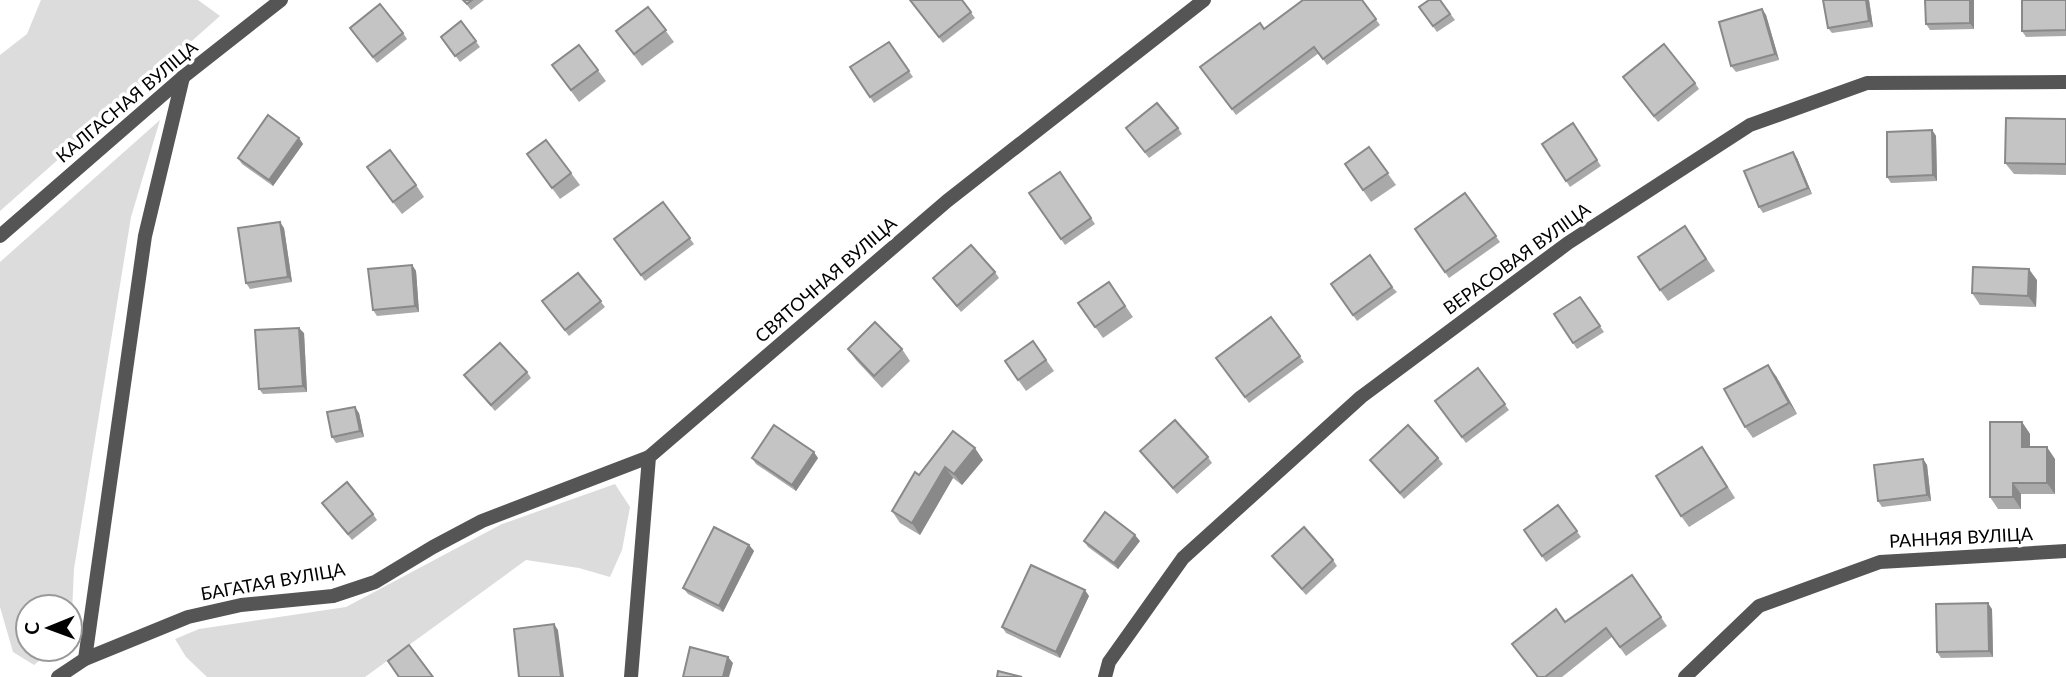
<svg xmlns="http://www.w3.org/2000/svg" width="2066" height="677" font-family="Lato,sans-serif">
  <rect width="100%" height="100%" fill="#fff"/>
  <g fill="#dcdcdc">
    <path d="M 41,0 L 198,0 L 220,16 L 0,211 L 0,55 L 27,34 Z"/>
    <path d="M 160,120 L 131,217 L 74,569 L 71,635 L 70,636 L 70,607 L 28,607 L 28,649 L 53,649 L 34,665 L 13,652 L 0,607 L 0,262 Z"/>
    <path d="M 615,484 L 630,507 L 622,550 L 610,577 L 579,568 L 526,560 L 365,677 L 207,677 L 186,657 L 175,639 L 199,629 L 346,607 L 502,524 Z"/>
  </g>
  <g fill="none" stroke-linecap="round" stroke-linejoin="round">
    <g stroke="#555" stroke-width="14">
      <path d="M 0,236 L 183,77 L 281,0"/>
      <path d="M 85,659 L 145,236 L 183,77"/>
      <path d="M 58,677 L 85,659 L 188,617 L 241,605 L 333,596 L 375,582 L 433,547 L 482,521 L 649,457"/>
      <path d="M 631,677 L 649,457 L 947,201 L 1204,0"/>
      <path d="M 1105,677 L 1109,662 L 1183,558 L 1361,397 L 1568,243 L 1750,125 L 1867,83 L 2066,82"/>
      <path d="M 1685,677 L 1759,606 L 1880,562 L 2066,551"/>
    </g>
  </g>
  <g fill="#a9a9a9">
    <path d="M 463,0 L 484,0 L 471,10 Z"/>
    <path d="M 910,0 L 962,0 L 975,18 L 943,43 Z"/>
    <path d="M 1362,0 L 1380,25 L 1327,65 L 1319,53 L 1236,115 L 1200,67 L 1264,29 Z"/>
    <path d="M 1440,0 L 1455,20 L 1437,32 L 1419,7 Z"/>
    <path d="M 1823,0 L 1869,0 L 1873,27 L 1832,33 L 1828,28 Z"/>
    <path d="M 1974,0 L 1974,29 L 1930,30 L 1926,24 Z"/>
    <path d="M 2066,0 L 2066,36 L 2026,37 L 2022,31 Z"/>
    <path d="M 648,7 L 674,42 L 642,66 L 616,31 Z"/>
    <path d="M 1762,9 L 1766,15 L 1779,60 L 1736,72 L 1731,66 Z"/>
    <path d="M 461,21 L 480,47 L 460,62 L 441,37 Z"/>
    <path d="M 350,28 L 403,33 L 407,39 L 377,63 Z"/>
    <path d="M 889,42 L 913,77 L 874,103 L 850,67 Z"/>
    <path d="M 579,45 L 606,81 L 579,102 L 552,65 Z"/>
    <path d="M 1627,83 L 1695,83 L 1699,89 L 1658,122 Z"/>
    <path d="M 2066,119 L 2066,175 L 2014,174 L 2005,163 Z"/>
    <path d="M 1573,123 L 1601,166 L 1570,187 L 1542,144 Z"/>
    <path d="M 1178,128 L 1182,134 L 1149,158 L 1130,134 Z"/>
    <path d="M 1932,130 L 1936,136 L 1937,181 L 1891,183 L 1887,177 Z"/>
    <path d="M 299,138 L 303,144 L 273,186 L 242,164 L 238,158 Z"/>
    <path d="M 1369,147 L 1396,185 L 1371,202 L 1345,164 Z"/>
    <path d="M 527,154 L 571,173 L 580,185 L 560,199 Z"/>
    <path d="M 1797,158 L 1812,194 L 1763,213 L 1759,207 Z"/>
    <path d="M 1060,172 L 1095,224 L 1065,245 L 1029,193 Z"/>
    <path d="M 375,179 L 416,185 L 424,197 L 402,214 Z"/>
    <path d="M 1465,193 L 1500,242 L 1449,278 L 1415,229 Z"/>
    <path d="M 663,202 L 694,244 L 645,281 L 614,239 Z"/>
    <path d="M 1685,226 L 1715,271 L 1668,301 L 1660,290 Z"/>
    <path d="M 284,228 L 292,282 L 250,289 L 246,283 Z"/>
    <path d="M 412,265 L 416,271 L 419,312 L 377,316 L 373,310 Z"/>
    <path d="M 995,272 L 999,278 L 961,312 L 933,278 Z"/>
    <path d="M 578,273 L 605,307 L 569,336 L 542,301 Z"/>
    <path d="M 2037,280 L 2036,307 L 1980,305 L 1972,293 Z"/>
    <path d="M 1109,282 L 1133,317 L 1103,338 L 1078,303 Z"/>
    <path d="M 1331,284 L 1392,287 L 1397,292 L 1357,321 Z"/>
    <path d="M 1580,297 L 1604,332 L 1577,349 L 1554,314 Z"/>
    <path d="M 1271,317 L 1304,362 L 1249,403 L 1216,358 Z"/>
    <path d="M 304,333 L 307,392 L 263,394 L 259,389 Z"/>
    <path d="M 1033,341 L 1054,371 L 1026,391 L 1005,361 Z"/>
    <path d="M 848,349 L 902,349 L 910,361 L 882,388 L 856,360 Z"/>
    <path d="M 1478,368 L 1509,410 L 1466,443 L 1435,401 Z"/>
    <path d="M 527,372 L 531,378 L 495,411 L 464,375 Z"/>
    <path d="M 1776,376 L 1797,414 L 1753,438 L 1745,427 Z"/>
    <path d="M 359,413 L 364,437 L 336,443 L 332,437 Z"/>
    <path d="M 2022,422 L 2030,434 L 2030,447 L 2055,459 L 2055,494 L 2021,494 L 2021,509 L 1998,509 L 1990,497 Z"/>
    <path d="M 1140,451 L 1208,457 L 1212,463 L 1177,494 Z"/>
    <path d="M 752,458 L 818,458 L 796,491 L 756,464 Z"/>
    <path d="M 1438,458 L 1443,464 L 1404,499 L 1370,460 Z"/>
    <path d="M 1710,458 L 1735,498 L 1689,527 L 1681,516 Z"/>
    <path d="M 1923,459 L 1927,465 L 1931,501 L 1882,507 L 1878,501 Z"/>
    <path d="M 983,460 L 962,485 L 953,478 L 920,535 L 900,523 L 892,511 L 919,475 Z"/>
    <path d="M 322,503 L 373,514 L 377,520 L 352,540 Z"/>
    <path d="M 1558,505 L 1581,537 L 1546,562 L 1524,530 Z"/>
    <path d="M 1084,541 L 1140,541 L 1118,569 L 1088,547 Z"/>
    <path d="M 749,545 L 754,551 L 723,612 L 688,594 L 683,588 Z"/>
    <path d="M 1272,556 L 1333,560 L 1337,566 L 1306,595 Z"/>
    <path d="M 1632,575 L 1667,626 L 1626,656 L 1612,637 L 1562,677 L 1537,677 L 1512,644 L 1565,622 Z"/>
    <path d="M 1089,596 L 1060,658 L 1006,633 L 1002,627 Z"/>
    <path d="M 1992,609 L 1993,657 L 1941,658 L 1937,652 Z"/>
  </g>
  <g fill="#898989">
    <path d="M 1866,0 L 1869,0 L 1873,27 L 1869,21 Z"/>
    <path d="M 1970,0 L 1974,0 L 1974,29 L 1970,23 Z"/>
    <path d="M 1762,9 L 1766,15 L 1779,60 L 1775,54 Z"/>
    <path d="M 1932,130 L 1936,136 L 1937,181 L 1933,175 Z"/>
    <path d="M 299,138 L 303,144 L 273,186 L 269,180 Z"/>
    <path d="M 1793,152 L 1797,158 L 1812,194 L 1808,188 Z"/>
    <path d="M 280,222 L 284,228 L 292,282 L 288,277 Z"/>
    <path d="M 412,265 L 416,271 L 419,312 L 415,306 Z"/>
    <path d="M 2029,269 L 2037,280 L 2036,307 L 2028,296 Z"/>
    <path d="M 299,328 L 304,333 L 307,392 L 303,386 Z"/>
    <path d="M 1768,365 L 1776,376 L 1797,414 L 1789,403 Z"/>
    <path d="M 355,407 L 359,413 L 364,437 L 360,431 Z"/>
    <path d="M 2022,422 L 2030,434 L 2030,459 L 2022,447 Z"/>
    <path d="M 2047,447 L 2055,459 L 2055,494 L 2047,483 Z"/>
    <path d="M 975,448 L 983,460 L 962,485 L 954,474 Z"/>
    <path d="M 814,452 L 818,458 L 796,491 L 792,485 Z"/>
    <path d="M 1923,459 L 1927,465 L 1931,501 L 1927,495 Z"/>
    <path d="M 945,467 L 953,478 L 920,535 L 912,523 Z"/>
    <path d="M 2013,483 L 2021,494 L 2021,509 L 2013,497 Z"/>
    <path d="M 1135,535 L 1140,541 L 1118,569 L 1114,563 Z"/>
    <path d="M 749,545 L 754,551 L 723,612 L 719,606 Z"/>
    <path d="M 1085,590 L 1089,596 L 1060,658 L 1056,652 Z"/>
    <path d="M 1988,603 L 1992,609 L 1993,657 L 1989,651 Z"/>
    <path d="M 554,624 L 558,630 L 564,677 L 561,677 Z"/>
    <path d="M 728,657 L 733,663 L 729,677 L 723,677 Z"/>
  </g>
  <g fill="#c4c4c4" stroke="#898989" stroke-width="2">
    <path d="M 463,0 L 472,0 L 467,4 Z"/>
    <path d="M 910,0 L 962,0 L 971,12 L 939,37 Z"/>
    <path d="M 1303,0 L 1362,0 L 1376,19 L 1323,59 L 1314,47 L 1232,109 L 1200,67 L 1260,23 L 1264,29 Z"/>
    <path d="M 1429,0 L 1440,0 L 1450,14 L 1433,26 L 1419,7 Z"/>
    <path d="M 1823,0 L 1866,0 L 1869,21 L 1828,28 Z"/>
    <path d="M 1925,0 L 1970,0 L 1970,23 L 1926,24 Z"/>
    <path d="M 2022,0 L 2066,0 L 2066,30 L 2022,31 Z"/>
    <path d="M 380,4 L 403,33 L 373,57 L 350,28 Z"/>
    <path d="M 648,7 L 666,30 L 634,54 L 616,31 Z"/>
    <path d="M 1762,9 L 1775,54 L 1731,66 L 1719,22 Z"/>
    <path d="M 461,21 L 476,41 L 455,56 L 441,37 Z"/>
    <path d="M 889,42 L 909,71 L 870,97 L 850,67 Z"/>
    <path d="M 1664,44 L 1695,83 L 1654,116 L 1623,77 Z"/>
    <path d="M 579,45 L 598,70 L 571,90 L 552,65 Z"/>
    <path d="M 1157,103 L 1178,128 L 1145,152 L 1126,128 Z"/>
    <path d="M 268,115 L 299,138 L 269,180 L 238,158 Z"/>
    <path d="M 2006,118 L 2066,119 L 2066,164 L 2005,163 Z"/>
    <path d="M 1573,123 L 1597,160 L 1566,181 L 1542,144 Z"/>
    <path d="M 1932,130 L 1933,175 L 1887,177 L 1887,132 Z"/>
    <path d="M 546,140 L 571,173 L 552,188 L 527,154 Z"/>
    <path d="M 1369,147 L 1388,173 L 1363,190 L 1345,164 Z"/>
    <path d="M 390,150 L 416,185 L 393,202 L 367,167 Z"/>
    <path d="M 1793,152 L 1808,188 L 1759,207 L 1744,171 Z"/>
    <path d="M 1060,172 L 1091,218 L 1061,239 L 1029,193 Z"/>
    <path d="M 1465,193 L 1496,236 L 1445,272 L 1415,229 Z"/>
    <path d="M 663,202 L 690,238 L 641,275 L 614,239 Z"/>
    <path d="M 280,222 L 288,277 L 246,283 L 238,228 Z"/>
    <path d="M 1685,226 L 1706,259 L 1660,290 L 1638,257 Z"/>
    <path d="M 971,245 L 995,272 L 957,306 L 933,278 Z"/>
    <path d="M 1370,255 L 1392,287 L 1353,315 L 1331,284 Z"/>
    <path d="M 412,265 L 415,306 L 373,310 L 368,269 Z"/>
    <path d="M 1973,267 L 2029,269 L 2028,296 L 1972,293 Z"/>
    <path d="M 578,273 L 601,301 L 565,330 L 542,301 Z"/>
    <path d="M 1109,282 L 1125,306 L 1095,327 L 1078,303 Z"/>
    <path d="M 1580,297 L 1600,326 L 1573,343 L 1554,314 Z"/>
    <path d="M 1271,317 L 1300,356 L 1245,397 L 1216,358 Z"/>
    <path d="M 875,322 L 902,349 L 874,376 L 848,349 Z"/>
    <path d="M 299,328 L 303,386 L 259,389 L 255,330 Z"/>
    <path d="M 1033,341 L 1046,360 L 1018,380 L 1005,361 Z"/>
    <path d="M 500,343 L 527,372 L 491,405 L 464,375 Z"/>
    <path d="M 1768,365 L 1789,403 L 1745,427 L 1724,389 Z"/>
    <path d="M 1478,368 L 1505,404 L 1462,437 L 1435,401 Z"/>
    <path d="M 355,407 L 360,431 L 332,437 L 327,412 Z"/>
    <path d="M 1175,420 L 1208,457 L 1173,488 L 1140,451 Z"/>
    <path d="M 1990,422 L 2022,422 L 2022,447 L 2047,447 L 2047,483 L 2013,483 L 2013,497 L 1990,497 Z"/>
    <path d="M 774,425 L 814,452 L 792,485 L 752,458 Z"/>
    <path d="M 1408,425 L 1438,458 L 1400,493 L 1370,460 Z"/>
    <path d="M 953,431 L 975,448 L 954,474 L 945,467 L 912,523 L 892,511 L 915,472 L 919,475 Z"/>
    <path d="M 1702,447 L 1727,487 L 1681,516 L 1656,476 Z"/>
    <path d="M 1923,459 L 1927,495 L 1878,501 L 1874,465 Z"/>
    <path d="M 347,482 L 373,514 L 348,534 L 322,503 Z"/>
    <path d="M 1558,505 L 1577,531 L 1542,556 L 1524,530 Z"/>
    <path d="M 1105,512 L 1135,535 L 1114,563 L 1084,541 Z"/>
    <path d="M 714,527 L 749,545 L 719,606 L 683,588 Z"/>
    <path d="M 1304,527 L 1333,560 L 1302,589 L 1272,556 Z"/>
    <path d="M 1031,565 L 1085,590 L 1056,652 L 1002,627 Z"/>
    <path d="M 1632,575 L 1661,617 L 1620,647 L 1606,628 L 1545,677 L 1538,677 L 1512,644 L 1556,609 L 1565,622 Z"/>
    <path d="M 1988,603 L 1989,651 L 1937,652 L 1936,604 Z"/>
    <path d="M 554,624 L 561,677 L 519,677 L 514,629 Z"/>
    <path d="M 409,645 L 433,677 L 399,677 L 388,661 Z"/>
    <path d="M 690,647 L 728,657 L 723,677 L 683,677 Z"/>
    <path d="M 998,671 L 1022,677 L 997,677 Z"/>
  </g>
  <g text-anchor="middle" stroke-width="7" stroke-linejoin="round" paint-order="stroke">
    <g font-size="18" fill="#000" stroke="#fff">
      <text transform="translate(127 102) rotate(-40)" y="6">КАЛГАСНАЯ ВУЛІЦА</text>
      <text transform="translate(1517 259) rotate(-36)" y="6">ВЕРАСОВАЯ ВУЛІЦА</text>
      <text transform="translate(826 280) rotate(-41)" y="6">СВЯТОЧНАЯ ВУЛІЦА</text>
      <text transform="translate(1961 538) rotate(-3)" y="6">РАННЯЯ ВУЛІЦА</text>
      <text transform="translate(273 582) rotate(-10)" y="6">БАГАТАЯ ВУЛІЦА</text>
    </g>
  </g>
  <g transform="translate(49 628) rotate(269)"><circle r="33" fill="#ffffff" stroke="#999999" stroke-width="2"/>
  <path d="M0-5L12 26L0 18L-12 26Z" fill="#000000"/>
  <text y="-10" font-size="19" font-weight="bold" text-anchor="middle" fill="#000000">С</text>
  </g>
</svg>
